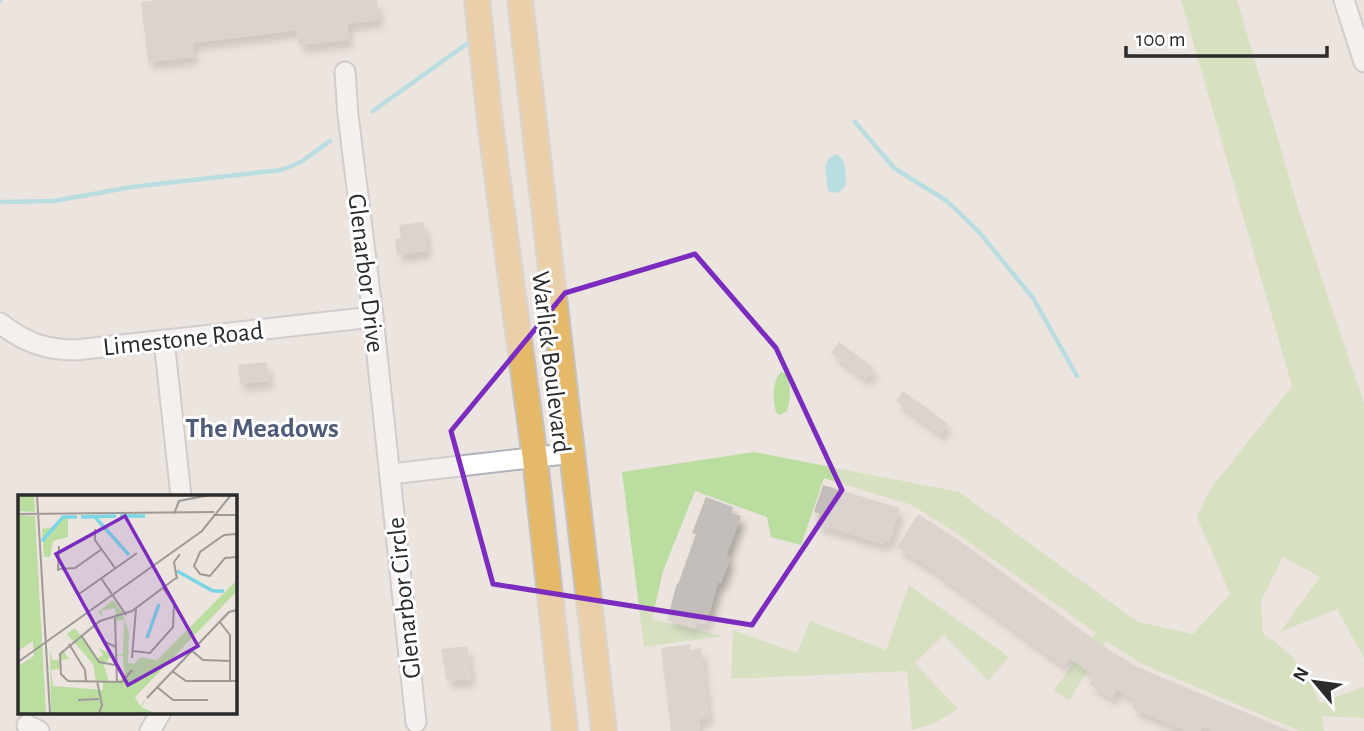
<svg xmlns="http://www.w3.org/2000/svg" width="1364" height="731" font-family="'Alegreya Sans',sans-serif">
  <defs>
    <filter id="shadow"><feDropShadow dx="4.5" dy="8" stdDeviation="3.5" flood-color="#0004"/></filter>
  </defs>
  <rect width="100%" height="100%" fill="#ece4de"/>
  <g fill="#bcdda0">
    <path d="M 1181,0 L 1237,0 L 1300,214 L 1364,403 L 1364,658 L 1337,609 L 1280,632 L 1320,577 L 1283,557 L 1261,601 L 1263,634 C 1291,651 1309,672 1319,703 L 1364,687 L 1364,718 L 1322,716 L 1324,731 L 1300,731 L 1142,664 L 1106,641 L 1069,701 L 1054,690 L 1096,633 L 956,533 L 912,505 L 824,478 L 801,545 L 771,537 L 767,517 L 695,491 L 663,571 L 652,619 L 723,636 L 644,647 L 622,472 L 754,452 L 959,492 L 1138,622 L 1193,634 L 1230,594 L 1197,517 L 1209,491 L 1292,386 Z"/>
    <path d="M 781,372 L 786,374 C 791,383 791,400 787,411 L 780,415 L 776,412 C 773,400 772,381 781,372 Z"/>
    <path d="M 909,585 L 1009,657 L 988,681 L 944,635 L 915,663 L 958,709 L 933,724 L 912,730 L 907,671 L 731,679 L 733,630 L 797,653 L 810,621 L 886,650 Z"/>
  </g>
  <path fill="#7ad6e5" d="M 835,154 C 848,158 845,174 846,186 L 838,193 L 828,191 L 825,167 L 829,158 Z"/>
  <g fill="none" stroke-linecap="round" stroke-linejoin="round">
    <g stroke="#7ad6e5" stroke-width="4.5">
      <path d="M 0,1 L 0,0"/>
      <path d="M 373,111 L 468,43"/>
      <path d="M 855,122 L 894,168 L 947,201 L 979,232 L 1033,298 L 1077,376"/>
      <path d="M 0,202 L 54,201 L 132,187 L 281,170 L 301,162 L 330,141"/>
    </g>
  </g>
  <g fill="#c4bebb" filter="url(#shadow)">
    <path d="M 158,0 L 377,0 L 379,20 L 347,24 L 349,40 L 299,45 L 297,30 L 192,43 L 194,57 L 148,62 L 141,2 Z"/>
    <path d="M 424,222 L 427,251 L 397,255 L 395,239 L 401,238 L 399,225 Z"/>
    <path d="M 839,342 L 874,368 L 866,379 L 831,353 Z"/>
    <path d="M 267,362 L 269,381 L 240,384 L 238,365 Z"/>
    <path d="M 903,391 L 948,424 L 941,434 L 896,401 Z"/>
    <path d="M 823,485 L 900,508 L 889,543 L 884,540 L 883,544 L 816,524 L 820,514 L 814,512 Z"/>
    <path d="M 706,497 L 733,507 L 731,513 L 741,516 L 726,556 L 730,558 L 721,583 L 718,582 L 706,625 L 696,622 L 695,628 L 667,620 L 677,583 L 678,584 L 696,534 L 692,533 Z"/>
    <path d="M 918,514 L 957,539 L 1092,638 L 1091,639 L 1137,667 L 1290,731 L 1213,731 L 1202,727 L 1200,731 L 1186,731 L 1132,708 L 1135,700 L 1117,689 L 1112,698 L 1089,684 L 1094,676 L 1070,658 L 1064,666 L 925,564 L 897,548 Z"/>
    <path d="M 691,644 L 690,650 L 701,648 L 709,718 L 699,719 L 700,731 L 671,731 L 661,648 Z"/>
    <path d="M 467,646 L 471,679 L 447,681 L 441,649 Z"/>
  </g>
  <g fill="none" stroke-linecap="round" stroke-linejoin="round">
    <g stroke="#afb2ba" stroke-width="23">
      <g id="minor">
        <path d="M 1344,0 L 1364,62"/>
        <path d="M 345,72 L 348,115 L 373,317 L 416,722"/>
        <path d="M 0,323 C 24,342 45,350 76,350 L 373,317"/>
        <path d="M 164,340 L 181,496"/>
        <path d="M 391,474 L 573,453"/>
        <path d="M 27,725 L 39,731"/>
        <path d="M 150,731 L 161,712"/>
      </g>
    </g>
    <g stroke="#c4c4c4" stroke-width="28">
      <g id="major">
        <path d="M 477,0 L 491,130 L 535,459 L 565,731"/>
        <path d="M 520,0 L 604,731"/>
      </g>
    </g>
    <use href="#minor" stroke="#fff" stroke-width="19"/>
    <use href="#major" stroke="#e5b96a" stroke-width="24"/>
  </g>
  <path d="M0 0H1364V731H0ZM 695,254 L 776,348 L 842,490 L 752,625 L 493,584 L 451,431 L 565,293 Z" fill="#ece4de" fill-opacity=".55" fill-rule="evenodd"/>
  <path fill="none" stroke="#7b2cbf" stroke-width="5" stroke-linejoin="round" d="M 695,254 L 776,348 L 842,490 L 752,625 L 493,584 L 451,431 L 565,293 Z"/>
  <g text-anchor="middle" stroke-width="6" stroke-linejoin="round" paint-order="stroke">
    <g font-size="26" fill="#2b2b2b" stroke="#fff">
      <text transform="translate(367 273) rotate(83)" y="9">Glenarbor Drive</text>
      <text transform="translate(183 338) rotate(-6)" y="9">Limestone Road</text>
      <text transform="translate(552 362) rotate(83)" y="9">Warlick Boulevard</text>
      <text transform="translate(403 598) rotate(-96)" y="9">Glenarbor Circle</text>
    </g>
    <g font-size="28" font-weight="bold" fill="#4f5c78" stroke="#fff">
      <text x="262" y="437">The Meadows</text>
    </g>
  </g>
  <g transform="translate(18 495)">
    <rect width="219" height="219" fill="#ece4de"/>
    <path d="M 0,0 L 16,0 L 17,17 L 0,16 ZM 0,20 L 17,21 L 28,218 L 0,218 L 0,171 L 16,161 L 15,146 L 0,156 ZM 43,22 L 50,22 L 50,42 L 35,46 L 32,62 L 26,62 L 24,34 L 36,32 ZM 219,85 L 219,96 L 117,202 L 122,211 L 129,203 L 123,212 L 137,218 L 33,218 L 32,155 L 34,165 L 42,165 L 44,154 L 51,164 L 42,165 L 43,174 L 33,175 L 35,191 L 85,195 L 85,187 L 78,186 L 75,169 L 49,139 L 57,133 L 79,163 L 85,160 L 81,153 L 94,160 L 86,170 L 91,188 L 107,183 L 105,161 L 97,160 L 105,159 L 106,125 L 98,126 L 97,113 L 83,116 L 85,123 L 80,117 L 95,105 L 104,117 L 111,138 L 110,168 L 116,169 L 122,162 L 139,165 Z" fill="#bcdda0"/>
    <path fill="none" stroke="#7ad6e5" stroke-width="3.5" d="M 76,21 L 111,60M 102,21 L 127,21M 63,22 L 98,21M 24,46 L 45,22 L 59,22M 159,76 L 195,96 L 206,96M 129,143 L 141,109"/>
    <path fill="none" stroke="#9f9a96" stroke-width="2" d="M 19,0 L 32,218M 0,19 L 196,17M 156,19 L 161,6 L 192,0M 195,20 L 219,20M 77,34 L 77,45 L 97,73M 219,39 L 206,40 L 182,57 L 176,71 L 182,79 L 192,81 L 207,63 L 219,62M 40,74 L 57,73 L 84,54M 40,76 L 41,51M 83,83 L 108,120M 159,84 L 156,67 L 162,59M 61,99 L 119,58M 97,123 L 99,188M 201,126 L 212,140 L 212,186M 76,130 L 87,147 L 98,152M 63,140 L 81,167 L 97,170M 51,149 L 67,175 L 68,186M 173,155 L 185,165 L 212,166M 115,156 L 132,158 L 155,132 L 156,109 L 145,93M 114,163 L 118,113M 0,167 L 184,36 L 213,0M 114,175 L 104,187 L 50,186 L 43,179 L 42,159 L 82,126 L 114,116 L 158,83M 154,176 L 168,186 L 219,186M 79,186 L 84,210 L 81,218M 139,192 L 155,205 L 190,205M 129,203 L 211,117 L 219,115M 60,205 L 81,204"/>
    <path fill="#7b2cbf" fill-opacity="0.15" stroke="#7b2cbf" stroke-width="3.5" d="M 107,21 L 180,151 L 110,190 L 38,59 Z"/>
    <rect width="219" height="219" fill="none" stroke="#2b2b2b" stroke-width="3.5"/>
  </g>
  <g transform="translate(1315 682) rotate(299)" stroke="#ffffff" stroke-width="5" paint-order="stroke">
  <path d="M0-5L12 26L0 18L-12 26Z" fill="#2b2b2b"/>
  <text y="-10" font-size="19" font-weight="bold" text-anchor="middle" fill="#2b2b2b">N</text>
  </g>
  <path d="M1126 46v10h201v-10" fill="none" stroke="#2b2b2b" stroke-width="3.5"/>
  <text x="1136" y="46" font-size="21" fill="#2b2b2b" stroke="#ffffff" stroke-width="5" paint-order="stroke">100 m</text>
</svg>
